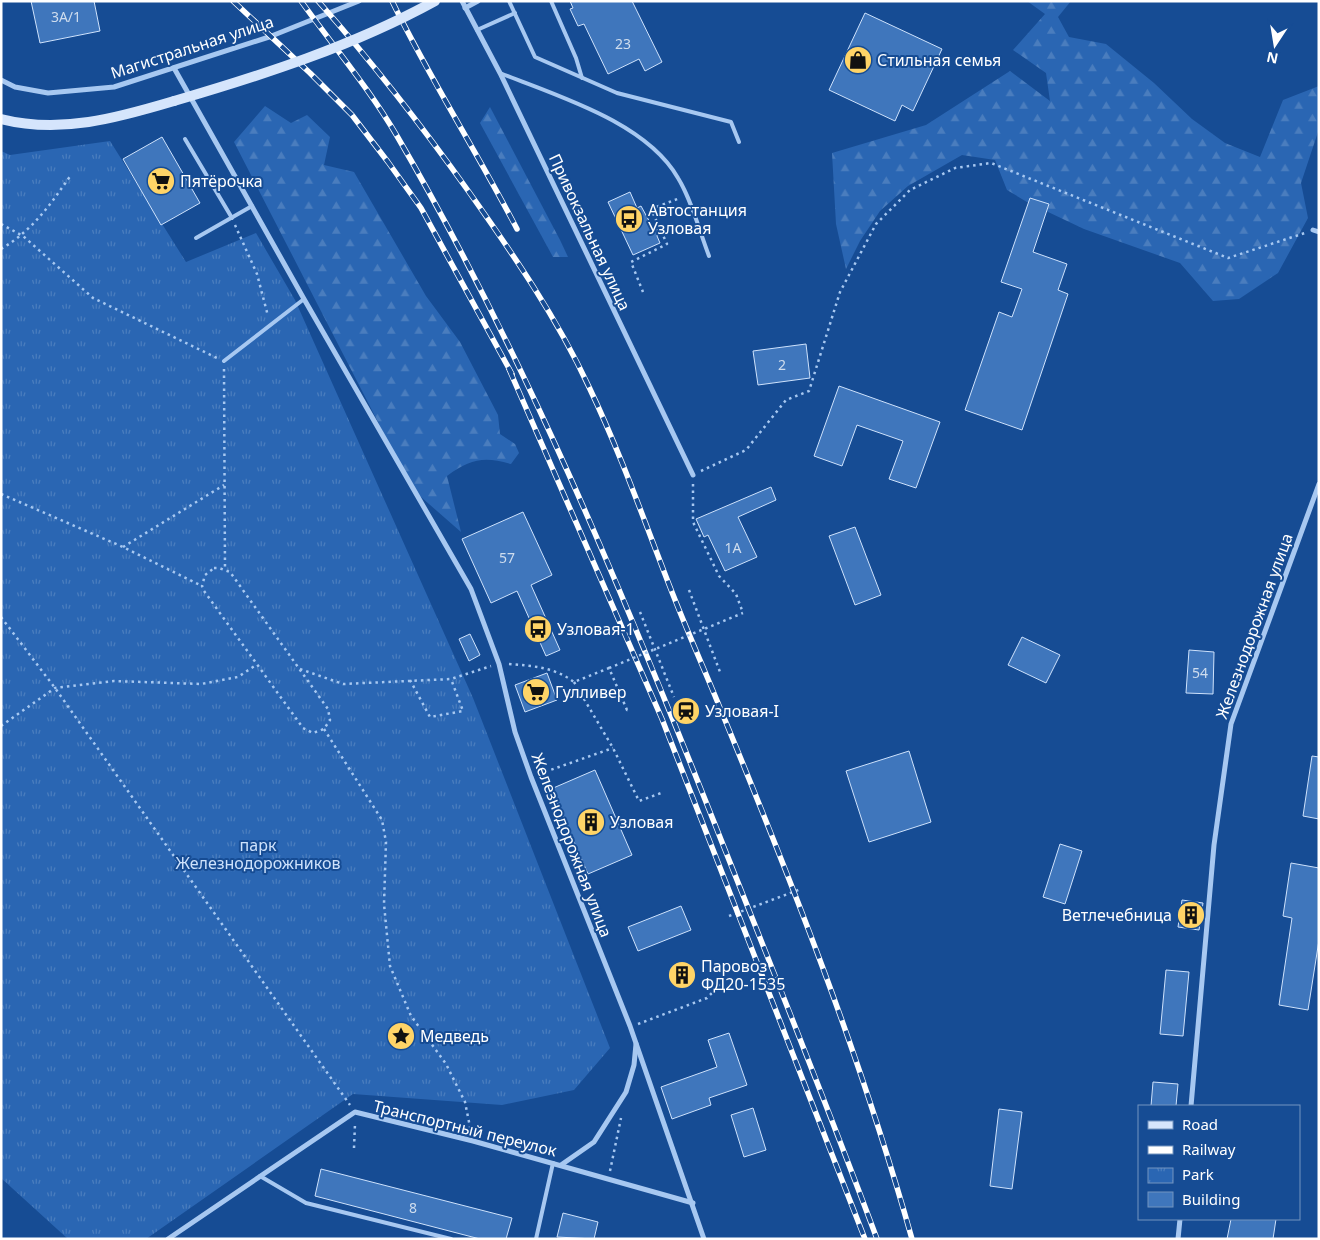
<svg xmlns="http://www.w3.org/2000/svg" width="1320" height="1240" font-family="'Noto Sans',sans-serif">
  <defs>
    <pattern id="forest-firs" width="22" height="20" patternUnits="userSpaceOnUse" patternTransform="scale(1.25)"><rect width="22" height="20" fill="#2a66b3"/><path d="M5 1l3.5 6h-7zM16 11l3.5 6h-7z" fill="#4a7dbe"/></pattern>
    <pattern id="park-tufts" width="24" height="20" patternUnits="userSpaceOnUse" patternTransform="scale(1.25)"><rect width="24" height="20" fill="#2a66b3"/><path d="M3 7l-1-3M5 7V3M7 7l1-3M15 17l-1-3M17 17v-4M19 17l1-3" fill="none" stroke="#4a7dbe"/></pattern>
  </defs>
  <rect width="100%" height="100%" fill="#164c94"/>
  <!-- forest -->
  <g fill="url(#forest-firs)">
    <polygon points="1027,1 1071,1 1058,17 1069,37 1106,44 1154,83 1192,119 1225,143 1260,157 1283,100 1319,86 1319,129 1301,183 1308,218 1278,273 1239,299 1213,301 1180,263 1084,229 1027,202 1007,190 995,160 962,155 908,186 880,211 860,241 846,269 836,224 832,153 926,125 1010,71 1050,101 1046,73 1013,50 1045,14"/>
    <path d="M265,106L291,123L307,115L330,137L324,165L354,172L426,296L460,342L498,415L500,434L515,444L519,453L511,464C484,456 470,459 447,476L461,532L413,490L234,142Z"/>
    <polygon points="490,107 560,240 568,257 553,257 480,123"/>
  </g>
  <!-- park -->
  <polygon fill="url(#park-tufts)" points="110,141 186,262 256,233 295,300 473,698 610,1048 574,1090 502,1105 353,1094 146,1239 68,1239 1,1178 1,151 10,155"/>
  <!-- building -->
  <g fill="#3f76bc" stroke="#cee2fc">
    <polygon points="31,1 94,1 100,31 40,43"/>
    <polygon points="570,1 632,1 662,62 645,71 639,59 608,74 584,24 578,26 570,9 573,8"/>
    <polygon points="865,13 942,49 913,111 902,105 895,121 829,90"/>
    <polygon points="162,137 200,203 161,225 123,159"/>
    <polygon points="630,192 637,208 641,206 653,228 659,230 657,236 660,243 633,255 608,202"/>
    <polygon points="1030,198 1049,204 1033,252 1067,264 1058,290 1068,294 1022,430 965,410 999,312 1012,317 1022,289 1001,282"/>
    <polygon points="806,344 810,378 758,385 753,351"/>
    <polygon points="839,386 940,422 916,488 889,479 903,441 857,425 842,466 814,456"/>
    <polygon points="771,487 776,500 738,517 757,557 725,571 708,535 704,537 696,519"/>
    <polygon points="523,512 552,575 531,585 560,650 546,656 517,591 491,603 462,539"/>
    <polygon points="855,527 881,595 855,605 829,536"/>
    <polygon points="470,634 480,655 469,661 459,639"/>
    <polygon points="1022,637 1060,655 1046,683 1008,665"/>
    <polygon points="1189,650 1214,652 1213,694 1186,693"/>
    <polygon points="547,673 557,700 525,712 515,685"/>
    <polygon points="909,751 931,822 869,842 846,771"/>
    <polygon points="1312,756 1319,757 1319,819 1303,816"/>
    <polygon points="595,770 632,855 588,874 551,789"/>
    <polygon points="1060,844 1082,851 1065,904 1043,897"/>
    <polygon points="1291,863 1319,868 1319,940 1308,1010 1279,1005 1292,918 1283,916"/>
    <polygon points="1182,900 1203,903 1199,930 1178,927"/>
    <polygon points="681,906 691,930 638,951 628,927"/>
    <polygon points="1166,970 1189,972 1183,1036 1160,1034"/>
    <polygon points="729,1033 747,1085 709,1098 711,1105 672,1119 661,1087 717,1067 708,1040"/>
    <polygon points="1153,1082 1178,1084 1176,1106 1151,1106"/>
    <polygon points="753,1108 766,1150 744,1157 731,1115"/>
    <polygon points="999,1109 1022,1112 1012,1189 990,1186"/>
    <polygon points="321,1169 512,1218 506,1239 480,1239 315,1196"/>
    <polygon points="563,1213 598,1222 594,1239 557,1237"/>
    <polygon points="1231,1219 1276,1219 1273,1239 1227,1239"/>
  </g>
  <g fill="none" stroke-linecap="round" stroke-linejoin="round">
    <!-- path -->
    <g stroke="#a7c8f1" stroke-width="2.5" stroke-dasharray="2.5 4" stroke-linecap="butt">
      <polyline points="1,224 23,236 93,298 217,358"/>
      <polyline points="235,225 257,274 268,316"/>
      <path d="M1,249C33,230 50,205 71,175"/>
      <polyline points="643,292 631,262 667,244 651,209 680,198"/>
      <polyline points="224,369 225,569"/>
      <polyline points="701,471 746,450 786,400 809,391 840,292 876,224 910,190 955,168 991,163 1228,258 1305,233"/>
      <polyline points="693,484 693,522 719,576 736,594 743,613"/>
      <polyline points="1,494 123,547 202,586"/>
      <polyline points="123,547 224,485"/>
      <polygon points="214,568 219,568 230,572 328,709 330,720 324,729 313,733 303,728 204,591 202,586 205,575"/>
      <polyline points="689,590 720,672"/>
      <polyline points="640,612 674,697"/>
      <polyline points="1,617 55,688 350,1105"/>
      <path d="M509,664C533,666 554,667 574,682L609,668L627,710L630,708"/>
      <polyline points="300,669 343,684 451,679 491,666"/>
      <polyline points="410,680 430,717 463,711 451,679"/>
      <polyline points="574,682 613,748 639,801 664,792"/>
      <polyline points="1,726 55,688 114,681 201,684 238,677 256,665"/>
      <polyline points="324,729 382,820 386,842 384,904 390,966 411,1016 446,1064 465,1102 471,1132"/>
      <polyline points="539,774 613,748"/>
      <polyline points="729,916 801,889"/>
      <polyline points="638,1024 707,998 723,982"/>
      <polyline points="354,1148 355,1124"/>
      <polyline points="610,1171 621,1118"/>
    </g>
    <!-- service -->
    <g stroke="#a7c8f1" stroke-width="4">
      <polyline points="509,1 535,57 617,93 731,122 739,142"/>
      <polyline points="551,1 576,58 582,78"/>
      <polyline points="477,30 515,13"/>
      <path d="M500,73C557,96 646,122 678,178C692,201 699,230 709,256"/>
      <polyline points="185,139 232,218"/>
      <polyline points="196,238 252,206"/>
      <polyline points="224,361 304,299"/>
      <polyline points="260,1176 306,1203 451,1239"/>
      <polyline points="536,1239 553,1163"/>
    </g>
    <!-- minor -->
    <g stroke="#a7c8f1" stroke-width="5">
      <polyline points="462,1 500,73 693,475"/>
      <polyline points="465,8 478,1"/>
      <polyline points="174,68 304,299 471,589 499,664 515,732 531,777 630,1026 704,1239"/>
      <polyline points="1,80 15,87 48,93 114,87 269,37 359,1"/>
      <polyline points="1313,230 1319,232"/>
      <polyline points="1191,1106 1214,845 1231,724 1319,484"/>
      <polyline points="561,1165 594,1142 626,1092 634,1065 636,1044"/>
      <polyline points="168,1239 355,1112 473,1141 693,1203"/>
      <polyline points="1178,1239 1180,1219"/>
    </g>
    <!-- secondary -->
    <path stroke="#d5e5fc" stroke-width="10" d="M1,119C61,134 117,118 174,101"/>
    <defs>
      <g id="rail">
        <polyline points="233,1 310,73 352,115 388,162 421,208 512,374"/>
        <path d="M301,1C333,46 369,88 397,136C524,354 621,588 714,822C769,961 825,1099 877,1239"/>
        <path d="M318,1C372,62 422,126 469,192C513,254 557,318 589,387C620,452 644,520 670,587C685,626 702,664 718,703C791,880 860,1054 912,1239"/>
        <path d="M392,1C430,79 477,152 517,229"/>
        <polyline points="509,369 662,719 865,1239"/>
      </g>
    </defs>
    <!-- rail casing -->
    <use href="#rail" stroke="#fff" stroke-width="5.5"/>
    <!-- rail -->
    <use href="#rail" stroke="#164c94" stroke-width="4" stroke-dasharray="11" stroke-linecap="butt"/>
    <!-- path-bridge -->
    <polyline stroke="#a7c8f1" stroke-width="2.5" stroke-dasharray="2.5 4" stroke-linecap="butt" points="609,668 743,613"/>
    <!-- secondary-bridge -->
    <path stroke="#d5e5fc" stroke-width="10" d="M174,101C263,75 353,46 435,1"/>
  </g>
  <!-- icons -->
  <defs>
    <symbol id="shop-disc" viewBox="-11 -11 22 22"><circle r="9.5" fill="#ffd467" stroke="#164c94"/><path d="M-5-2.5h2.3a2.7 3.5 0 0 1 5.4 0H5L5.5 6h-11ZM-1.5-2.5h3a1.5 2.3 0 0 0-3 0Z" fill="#111"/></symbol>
    <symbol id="supermarket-disc" viewBox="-11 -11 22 22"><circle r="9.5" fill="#ffd467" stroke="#164c94"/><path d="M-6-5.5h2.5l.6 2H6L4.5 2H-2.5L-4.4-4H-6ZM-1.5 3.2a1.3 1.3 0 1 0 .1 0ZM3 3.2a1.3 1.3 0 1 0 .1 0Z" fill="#111"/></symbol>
    <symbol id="bus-disc" viewBox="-11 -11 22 22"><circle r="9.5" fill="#ffd467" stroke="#164c94"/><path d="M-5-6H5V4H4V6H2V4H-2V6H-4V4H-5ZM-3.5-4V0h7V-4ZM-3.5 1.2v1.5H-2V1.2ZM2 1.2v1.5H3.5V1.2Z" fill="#111"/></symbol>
    <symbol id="station-disc" viewBox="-11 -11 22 22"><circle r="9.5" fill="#ffd467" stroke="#164c94"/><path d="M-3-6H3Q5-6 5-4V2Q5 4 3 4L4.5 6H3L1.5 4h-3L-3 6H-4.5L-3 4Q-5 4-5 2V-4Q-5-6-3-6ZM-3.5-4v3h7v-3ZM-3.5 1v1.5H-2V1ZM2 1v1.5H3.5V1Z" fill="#111"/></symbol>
    <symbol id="building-disc" viewBox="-11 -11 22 22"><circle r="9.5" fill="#ffd467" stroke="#164c94"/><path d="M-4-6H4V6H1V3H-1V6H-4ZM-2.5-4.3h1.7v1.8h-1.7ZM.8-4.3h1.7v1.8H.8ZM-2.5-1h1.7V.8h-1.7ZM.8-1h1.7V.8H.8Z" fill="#111"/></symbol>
    <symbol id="sight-disc" viewBox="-11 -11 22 22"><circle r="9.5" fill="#ffd467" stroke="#164c94"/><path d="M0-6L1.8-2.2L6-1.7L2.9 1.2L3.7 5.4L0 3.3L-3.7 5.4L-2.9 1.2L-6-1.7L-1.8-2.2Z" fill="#111"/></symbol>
  </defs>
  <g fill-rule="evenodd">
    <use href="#shop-disc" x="842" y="44" width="32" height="32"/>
    <use href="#supermarket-disc" x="145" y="165" width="32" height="32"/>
    <use href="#bus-disc" x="613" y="203" width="32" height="32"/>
    <use href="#bus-disc" x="522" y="613" width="32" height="32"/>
    <use href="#supermarket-disc" x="520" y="676" width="32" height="32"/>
    <use href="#station-disc" x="670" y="695" width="32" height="32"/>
    <use href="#building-disc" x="575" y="806" width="32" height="32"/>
    <use href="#building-disc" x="1175" y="899" width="32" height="32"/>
    <use href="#building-disc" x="666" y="959" width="32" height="32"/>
    <use href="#sight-disc" x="385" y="1020" width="32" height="32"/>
  </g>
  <g text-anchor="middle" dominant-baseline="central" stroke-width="4" stroke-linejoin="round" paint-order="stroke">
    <!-- number labels -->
    <g font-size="14" fill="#cfddee">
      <text x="66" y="16">3А/1</text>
      <text x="623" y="43">23</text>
      <text x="782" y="364">2</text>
      <text x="733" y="547">1А</text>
      <text x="507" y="557">57</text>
      <text x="1200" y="672">54</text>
      <text x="413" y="1207">8</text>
    </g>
    <!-- street labels -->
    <g font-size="16" fill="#fff" stroke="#164c94">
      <text transform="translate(192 47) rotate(-18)">Магистральная улица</text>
      <text transform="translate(590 232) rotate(65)">Привокзальная улица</text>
      <text transform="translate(1254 626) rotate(-70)">Железнодорожная улица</text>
      <text transform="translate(572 845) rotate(69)">Железнодорожная улица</text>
      <text transform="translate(465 1128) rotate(14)">Транспортный переулок</text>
    </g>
    <!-- poi labels -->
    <g font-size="16" fill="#fff" stroke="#164c94" text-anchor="start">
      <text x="877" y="60">Стильная семья</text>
      <text x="180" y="181">Пятёрочка</text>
      <text x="648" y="210">Автостанция<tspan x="648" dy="18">Узловая</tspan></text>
      <text x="557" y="629">Узловая-1</text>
      <text x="555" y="692">Гулливер</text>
      <text x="705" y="711">Узловая-I</text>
      <text x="610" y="822">Узловая</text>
      <text x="1172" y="915" text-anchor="end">Ветлечебница</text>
      <text x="701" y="966">Паровоз<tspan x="701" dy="18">ФД20-1535</tspan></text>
      <text x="420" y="1036">Медведь</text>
    </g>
    <!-- park labels -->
    <g font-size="16" fill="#cee2fc" stroke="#164c94">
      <text x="258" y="845">парк<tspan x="258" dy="18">Железнодорожников</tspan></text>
    </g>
  </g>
  <!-- border -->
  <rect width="1320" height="1240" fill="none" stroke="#ffffff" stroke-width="5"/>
  <!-- legend -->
  <rect x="1138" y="1105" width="162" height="115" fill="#164c94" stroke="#7394bf"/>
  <rect x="1148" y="1121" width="25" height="8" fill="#d5e5fc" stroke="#7394bf"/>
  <text x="1182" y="1130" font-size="15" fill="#ffffff">Road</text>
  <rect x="1148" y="1146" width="25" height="8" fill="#ffffff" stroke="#7394bf"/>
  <text x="1182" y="1155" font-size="15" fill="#ffffff">Railway</text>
  <rect x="1148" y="1168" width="25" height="15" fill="url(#park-tufts)" stroke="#7394bf"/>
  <text x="1182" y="1180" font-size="15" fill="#ffffff">Park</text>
  <rect x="1148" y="1192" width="25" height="15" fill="#3f76bc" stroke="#7394bf"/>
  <text x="1182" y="1205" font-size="15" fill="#ffffff">Building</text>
  <!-- north arrow -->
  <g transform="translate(1275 45) rotate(192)" stroke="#164c94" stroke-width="4" paint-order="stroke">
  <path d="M0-4L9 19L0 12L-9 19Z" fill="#ffffff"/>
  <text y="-8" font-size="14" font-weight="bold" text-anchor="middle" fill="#ffffff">N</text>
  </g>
</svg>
